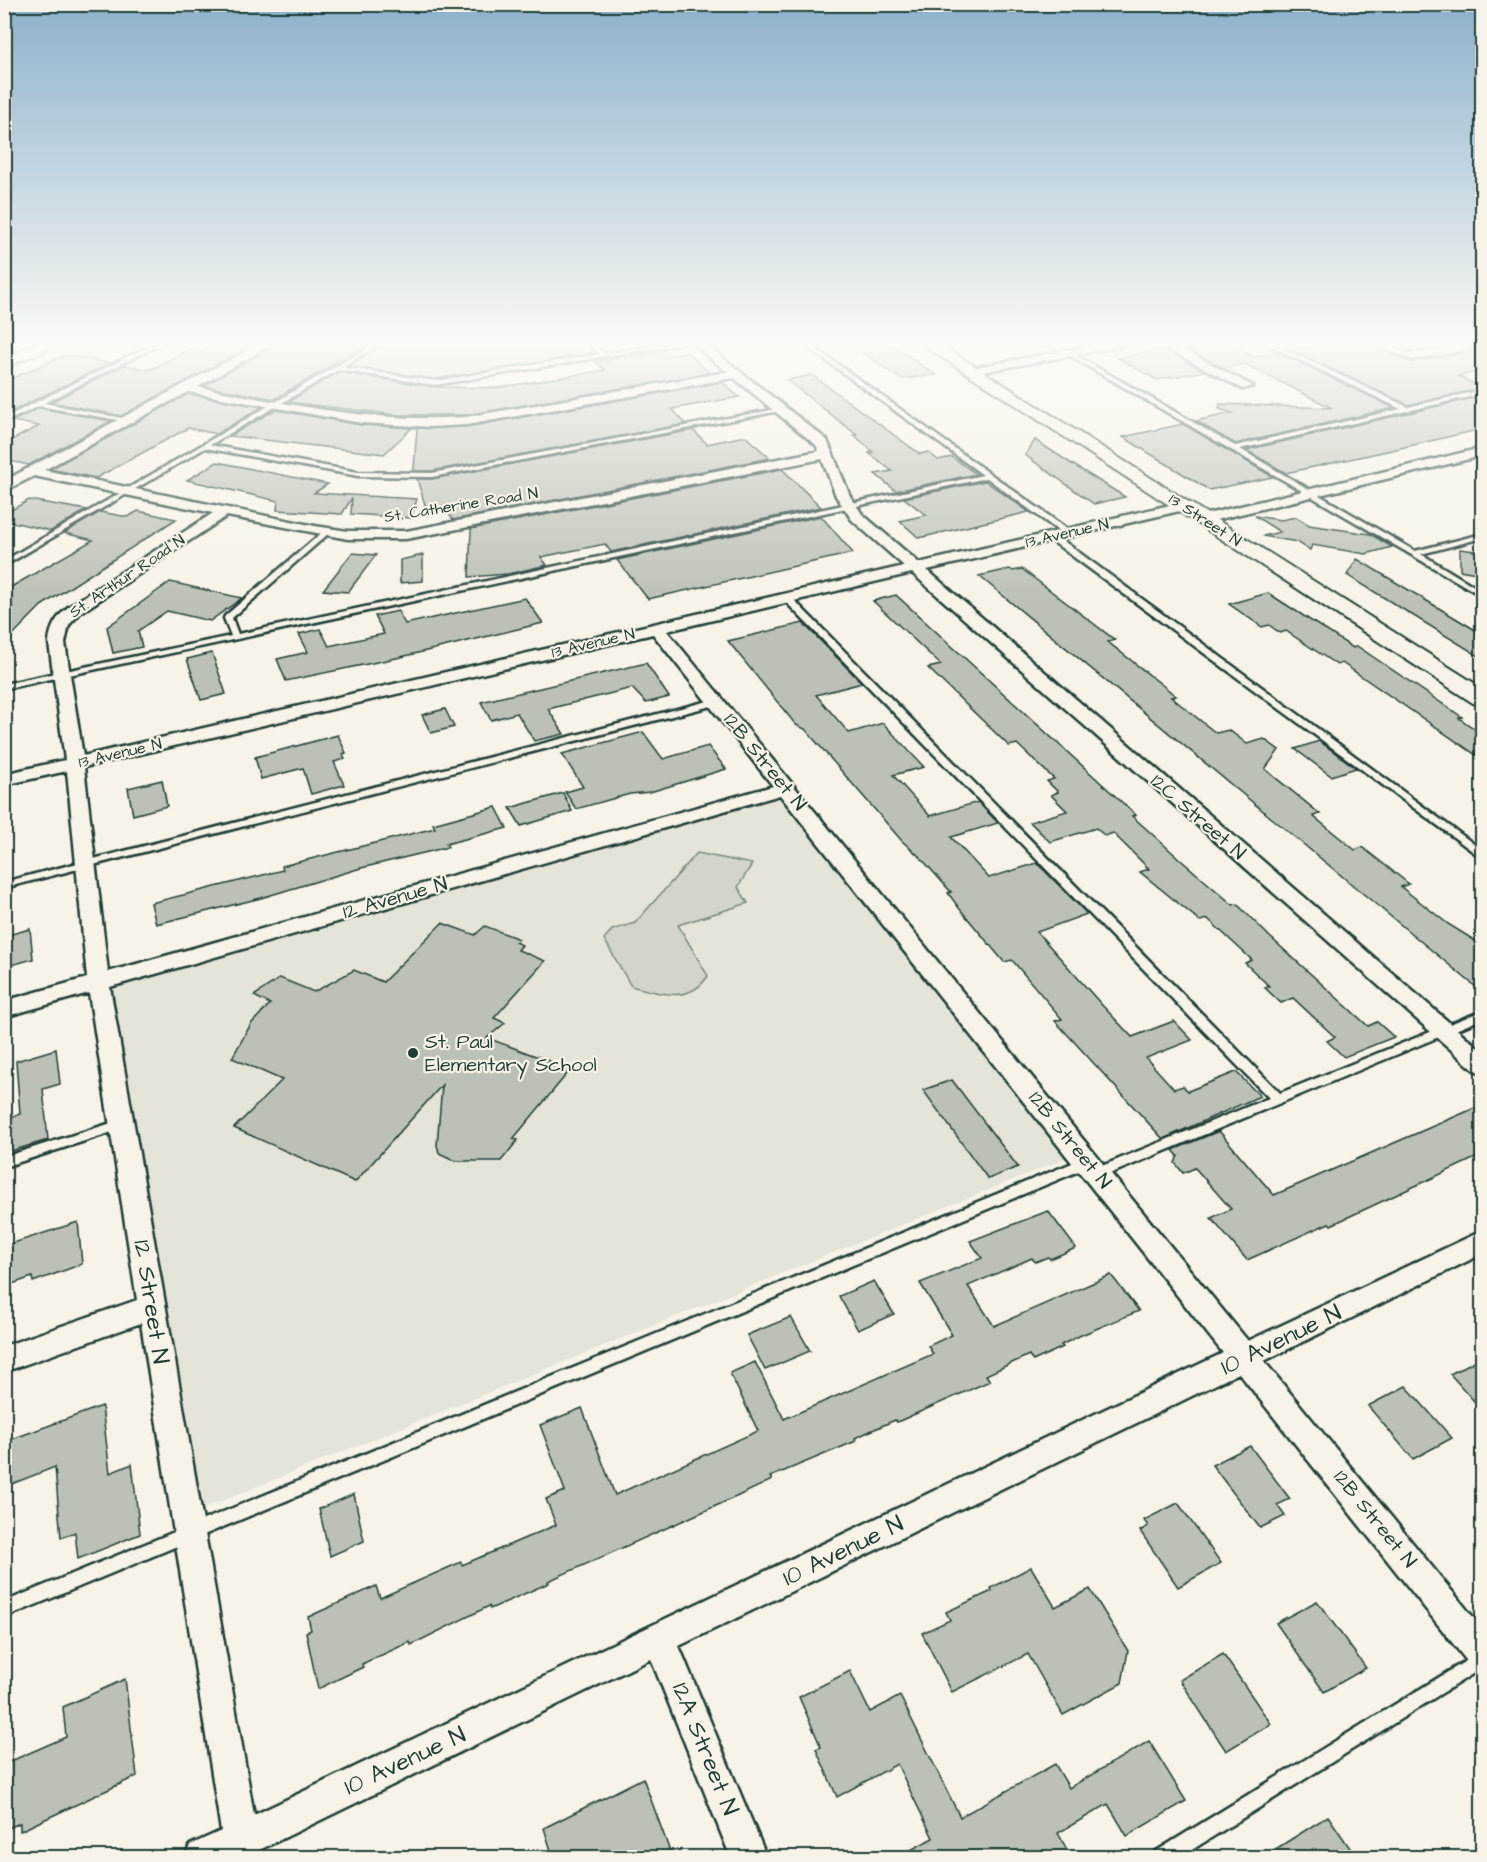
<svg xmlns="http://www.w3.org/2000/svg" width="1487" height="1862" font-family="'Architects Daughter',sans-serif">
  <rect width="100%" height="100%" fill="#f7f3e8"/>
  <filter id="ink" filterUnits="userSpaceOnUse"><feTurbulence type="fractalNoise" baseFrequency=".0167" numOctaves="2"/><feDisplacementMap in="SourceGraphic" scale="12" xChannelSelector="R" yChannelSelector="G"/><feConvolveMatrix kernelMatrix="1 2 1 2 8 2 1 2 1" color-interpolation-filters="sRGB"/></filter>
  <g filter="url(#ink)">
    <!-- built -->
    <polygon fill="#e5e4d9" points="785,788 1079,1153 187,1515 98,982"/>
    <!-- green -->
    <g fill="#d3d5ca" stroke="#79897f" stroke-width="1.5">
      <polygon points="379,343 590,343 603,355 436,383 337,368"/>
      <path d="M697,853L752,864L738,887L748,903L678,925L708,976C689,1005 659,993 631,986L604,939L612,930L635,923Z"/>
    </g>
    <!-- building -->
    <g fill="#bbc1b6" stroke="#1f3d34" stroke-width="1.5">
      <polygon points="216,343 257,343 121,416 51,402 124,365 149,370 190,349 201,351"/>
      <polygon points="277,343 368,343 275,399 204,386"/>
      <polygon points="849,343 888,343 936,375 901,379"/>
      <polygon points="1200,343 1226,343 1255,357 1278,352 1394,408 1235,444 1196,421 1232,413 1219,409 1220,404 1332,408 1245,364 1223,368 1182,346"/>
      <polygon points="1329,343 1367,343 1412,362 1482,349 1482,371 1458,376 1482,388 1408,405 1291,350"/>
      <polygon points="1384,343 1462,343 1416,351"/>
      <polygon points="1164,349 1205,371 1157,380 1118,358"/>
      <polygon points="664,350 669,355 687,352 710,373 466,415 398,415 288,402 338,372 435,387 496,388 605,370 596,362"/>
      <polygon points="65,355 110,363 4,415 4,382"/>
      <polygon points="812,375 920,454 928,452 938,460 952,457 976,474 896,491 875,474 892,471 869,453 873,452 854,435 857,435 787,380"/>
      <polygon points="722,382 739,397 672,409 686,424 432,471 414,471 414,468 417,428 466,427"/>
      <polygon points="188,394 262,407 217,434 188,428 96,478 50,469"/>
      <polygon points="1482,396 1482,429 1396,449 1286,473 1246,450"/>
      <polygon points="39,408 111,421 29,465 4,460 4,444 39,426 13,421"/>
      <polygon points="275,410 361,425 412,428 384,454 230,436"/>
      <polygon points="1183,424 1273,477 1209,490 1123,437"/>
      <polygon points="693,430 707,444 745,436 770,458 453,520 445,508 427,511 417,479 432,479"/>
      <polygon points="1035,440 1075,466 1125,497 1094,504 1025,455"/>
      <polygon points="217,462 328,484 314,493 417,499 411,518 351,514 352,498 342,514 277,510 278,501 187,480"/>
      <polygon points="782,469 821,507 611,552 605,544 541,557 547,565 508,574 469,577 471,529"/>
      <polygon points="985,481 1029,512 919,538 900,521 926,515 904,498"/>
      <polygon points="29,500 87,510 51,531 4,520 4,514"/>
      <polygon points="138,511 176,519 41,606 4,644 4,591 93,540 64,533 100,512 128,517"/>
      <polygon points="821,516 853,553 648,599 617,560"/>
      <polygon points="1255,516 1281,520 1296,517 1309,525 1370,534 1392,547 1366,554 1312,545 1310,550 1297,542 1263,536 1280,532"/>
      <polygon points="1460,549 1482,552 1482,574 1460,570"/>
      <polygon points="352,553 376,555 348,592 323,590"/>
      <polygon points="423,555 423,581 400,583 400,560"/>
      <polygon points="1357,559 1482,634 1482,658 1347,575"/>
      <polygon points="1010,569 1013,571 1022,569 1115,640 1108,642 1176,696 1171,697 1216,733 1229,730 1247,744 1264,739 1279,750 1265,769 1320,814 1313,816 1355,850 1362,847 1409,884 1401,887 1448,924 1482,945 1482,992 979,576"/>
      <polygon points="170,582 242,598 210,621 167,611 138,631 142,647 113,653 107,627"/>
      <polygon points="1268,593 1353,648 1357,646 1462,717 1459,718 1482,734 1482,759 1342,663 1337,665 1286,631 1280,633 1269,625 1262,627 1229,604"/>
      <polygon points="896,595 1136,815 1132,816 1183,862 1233,905 1237,904 1270,937 1368,1026 1377,1022 1394,1037 1344,1057 1327,1041 1335,1037 1293,998 1281,1003 1265,988 1269,986 1245,963 1252,960 1208,919 1200,921 1140,872 1149,869 1113,833 1105,836 1096,828 1050,842 1030,822 1067,811 1051,795 1058,792 1047,781 1054,779 1017,744 1009,746 928,668 941,665 873,601"/>
      <polygon points="525,598 543,623 401,657 286,681 277,659 308,652 299,634 320,629 329,646 384,634 375,616 398,611 405,624"/>
      <polygon points="803,623 862,683 816,695 849,733 883,723 924,767 893,775 930,816 978,802 998,823 951,837 989,878 1037,863 1087,914 1037,932 1101,1004 1132,1037 1174,1021 1192,1040 1146,1058 1174,1089 1183,1086 1188,1091 1236,1072 1260,1096 1163,1139 1055,1021 1062,1019 1012,960 1004,962 959,908 948,893 951,892 920,857 902,841 805,729 796,725 728,641"/>
      <polygon points="212,653 226,694 201,700 187,659"/>
      <polygon points="646,663 669,697 646,703 632,688 548,709 564,734 534,741 517,713 491,720 481,702"/>
      <polygon points="445,709 454,727 431,733 422,715"/>
      <polygon points="643,732 663,759 708,746 726,769 650,792 630,794 576,809 565,792 583,787 562,754"/>
      <polygon points="338,735 346,753 343,754 345,759 334,762 344,785 311,794 303,768 261,779 255,757"/>
      <polygon points="1319,741 1356,768 1331,776 1295,749"/>
      <polygon points="162,780 167,806 133,815 128,788"/>
      <polygon points="563,793 572,811 521,826 510,808"/>
      <polygon points="496,807 507,828 446,844 448,847 361,868 261,898 156,924 151,903 283,870 282,866 435,828 433,824"/>
      <polygon points="442,923 475,935 485,926 519,939 515,942 522,945 518,950 545,961 494,1018 505,1023 487,1038 571,1069 513,1139 518,1140 501,1161 456,1161 439,1153 437,1145 442,1085 355,1182 234,1128 282,1080 232,1058 251,1024 270,1004 254,996 280,978 314,992 354,970 383,982"/>
      <polygon points="30,929 33,959 4,967 4,936"/>
      <polygon points="56,1049 60,1084 43,1089 48,1140 4,1153 4,1119 20,1114 16,1061"/>
      <polygon points="952,1080 1018,1167 988,1179 923,1090"/>
      <polygon points="1482,1105 1482,1155 1331,1225 1329,1223 1247,1260 1211,1218 1231,1209 1195,1168 1183,1173 1175,1163 1178,1156 1173,1150 1219,1131 1274,1195"/>
      <polygon points="1048,1211 1076,1248 1050,1259 1048,1257 1035,1262 1032,1258 968,1286 994,1326 1111,1275 1139,1311 1079,1336 1061,1345 1063,1347 1033,1361 1029,1355 986,1375 990,1381 897,1422 895,1420 855,1438 856,1441 770,1477 772,1480 738,1496 548,1581 549,1583 490,1609 489,1606 411,1645 410,1642 362,1664 363,1667 318,1689 306,1632 311,1630 308,1617 376,1586 380,1598 461,1562 462,1565 556,1525 546,1499 565,1491 540,1425 582,1408 615,1495 758,1431 730,1373 755,1362 784,1419 933,1354 928,1346 952,1335 920,1283 982,1258 970,1241"/>
      <polygon points="78,1222 82,1264 33,1282 32,1277 4,1287 4,1246"/>
      <polygon points="874,1281 894,1314 858,1330 839,1296"/>
      <polygon points="791,1317 810,1351 765,1370 747,1335"/>
      <polygon points="1482,1357 1482,1410 1450,1374"/>
      <polygon points="1406,1386 1452,1438 1413,1459 1368,1406"/>
      <polygon points="102,1406 110,1473 132,1464 140,1534 78,1559 75,1532 61,1538 55,1467 4,1487 4,1442"/>
      <polygon points="1250,1446 1290,1499 1277,1505 1285,1516 1260,1528 1212,1465"/>
      <polygon points="354,1494 364,1541 330,1556 319,1509"/>
      <polygon points="1178,1503 1221,1563 1178,1587 1140,1531 1148,1526 1144,1520"/>
      <polygon points="1031,1567 1055,1607 1090,1589 1128,1651 1122,1683 1063,1715 1028,1654 952,1692 922,1633 950,1620 946,1612 992,1591 991,1588"/>
      <polygon points="1317,1601 1366,1668 1324,1692 1276,1623"/>
      <polygon points="1223,1654 1271,1724 1226,1751 1180,1680"/>
      <polygon points="850,1671 870,1712 900,1696 960,1817 1055,1764 1069,1788 1149,1741 1186,1801 1127,1836 1108,1804 1058,1833 1071,1857 898,1857 933,1838 897,1764 837,1797 816,1749 821,1747 799,1697"/>
      <polygon points="125,1679 137,1776 20,1831 20,1823 4,1830 4,1764 66,1737 63,1707"/>
      <polygon points="643,1778 672,1857 553,1857 544,1828"/>
      <polygon points="1328,1816 1356,1857 1263,1857"/>
    </g>
    <g fill="none" stroke-linecap="round" stroke-linejoin="round">
      <defs>
        <g id="lane">
          <polygon points="156,343 163,343 44,403 127,419 130,421 129,422 39,406 4,423 4,418"/>
          <polygon points="376,343 382,343 342,367 435,381 599,354 587,343 593,343 604,353 674,343 685,343 435,385 338,370 210,445 358,472 432,473 782,408 785,410 432,477 358,476 205,448 4,566 4,561"/>
          <polygon points="802,343 808,343 1070,531 1070,535 1064,535 987,478 4,689 4,684 231,636 224,618 225,616 325,530 329,532 328,534 232,618 238,634 983,475"/>
          <polygon points="1048,343 1054,343 1235,446 1401,409 1264,343 1271,343 1408,407 1482,390 1482,394 1240,449 1415,551 1482,534 1482,538 1421,554 1482,591 1482,596"/>
          <polygon points="1048,534 1054,534 1482,850 1482,857 1479,856 1048,538"/>
          <polygon points="784,596 790,596 1280,1093 1482,1011 1482,1019 1100,1178 1096,1179 1092,1178 1090,1174 1092,1170 1269,1098 784,600"/>
          <polygon points="716,699 719,700 719,704 4,888 4,882"/>
          <polygon points="121,1120 125,1122 127,1125 125,1128 4,1167 4,1157"/>
          <polygon points="1087,1157 1091,1158 1093,1162 1091,1166 4,1618 4,1602"/>
          <polygon points="1482,1651 1482,1668 1179,1858 1152,1858 1155,1852"/>
        </g>
        <g id="street">
          <path d="M261,343H275L198,387C287,404 374,423 466,417L727,372L692,343H704L827,440L850,496L862,514L919,563L1183,502L1188,503V509L927,570L1482,1051V1073L1474,1070L912,573L667,631L1248,1341L1482,1231V1254L1264,1361L1482,1628V1669L1470,1665L1239,1373L679,1646L767,1858H731L651,1659L243,1858H185L190,1845L221,1831L141,1323L4,1372V1346L137,1300L89,993L4,1017V1001L87,978L67,771L4,785V774L65,760L49,643C50,627 57,617 68,607L213,513L34,476L4,491V481ZM734,378L816,445L819,451L406,531H348L315,526L44,470L188,392L361,423L431,427L466,425ZM822,459L836,496L852,520L904,566L83,756L65,643L69,625L80,613L227,516L348,539H406ZM653,634L773,786L108,972L84,767ZM780,795L1223,1353L254,1815L110,987Z"/>
          <polygon points="1106,343 1128,343 1122,346 972,374 966,371 972,368"/>
          <polygon points="1157,343 1171,343 1253,386 1243,389"/>
          <path d="M1369,343C1387,342 1401,354 1416,353C1438,351 1460,343 1482,343V347L1412,360Z"/>
          <polygon points="1482,448 1482,456 1203,523 1196,519 1203,515"/>
        </g>
        <g id="secondary">
          <polygon points="38,343 59,343 57,346 4,368 4,357"/>
          <polygon points="920,343 938,343 1482,688 1482,705 1473,703"/>
        </g>
      </defs>
      <!-- lane casing -->
      <use href="#lane" stroke="#1f3d34" stroke-width="5"/>
      <!-- street casing -->
      <use href="#street" stroke="#1f3d34" stroke-width="5"/>
      <!-- secondary casing -->
      <use href="#secondary" stroke="#1f3d34" stroke-width="4"/>
      <!-- lane -->
      <use href="#lane" fill="#f7f3e8" fill-rule="evenodd"/>
      <!-- street -->
      <use href="#street" fill="#f7f3e8" fill-rule="evenodd"/>
      <!-- secondary -->
      <use href="#secondary" fill="#f7f3e8" fill-rule="evenodd"/>
    </g>
  </g>
  <!-- sky -->
  <linearGradient id="sky" x2="0" y2="1"><stop stop-color="#8db1cc"/><stop offset="0.57" stop-color="#fbfaf5"/><stop offset="1" stop-color="#fbfaf5" stop-opacity="0"/></linearGradient>
  <rect width="1487" height="603" fill="url(#sky)"/>
  <!-- markers -->
  <circle fill="#1f3d34" stroke="#f7f3e8" stroke-width="2" cx="413" cy="1053" r="6"/>
  <g text-anchor="middle" dominant-baseline="central" stroke-width="4.5" stroke-linejoin="round" paint-order="stroke">
    <!-- far-street labels -->
    <g font-size="16" fill="#1f3d34" stroke="#f7f3e8">
      <text transform="translate(461 505) rotate(-9)">St. Catherine Road N</text>
      <text transform="translate(1205 520) rotate(33)">13 Street N</text>
      <text transform="translate(1067 533) rotate(-13)">13 Avenue N</text>
      <text transform="translate(127 576) rotate(-34)">St. Arthur Road N</text>
      <text transform="translate(593 643) rotate(-13)">13 Avenue N</text>
      <text transform="translate(120 753) rotate(-13)">13 Avenue N</text>
    </g>
    <!-- street labels -->
    <g font-size="20" fill="#1f3d34" stroke="#f7f3e8">
      <text transform="translate(765 762) rotate(51)">12B Street N</text>
      <text transform="translate(1198 817) rotate(41)">12C Street N</text>
      <text transform="translate(395 898) rotate(-16)">12 Avenue N</text>
      <text transform="translate(1070 1140) rotate(51)">12B Street N</text>
      <text transform="translate(1375 1519) rotate(51)">12B Street N</text>
    </g>
    <!-- poi labels -->
    <g font-size="20" fill="#1f3d34" stroke="#f7f3e8" text-anchor="start">
      <text x="425" y="1042">St. Paul<tspan x="425" dy="23">Elementary School</tspan></text>
    </g>
    <!-- near-street labels -->
    <g font-size="24" fill="#1f3d34" stroke="#f7f3e8">
      <text transform="translate(151 1302) rotate(81)">12 Street N</text>
      <text transform="translate(1281 1340) rotate(-26)">10 Avenue N</text>
      <text transform="translate(843 1551) rotate(-26)">10 Avenue N</text>
      <text transform="translate(705 1749) rotate(68)">12A Street N</text>
      <text transform="translate(405 1761) rotate(-25)">10 Avenue N</text>
    </g>
  </g>
  <!-- margin -->
  <rect width="1487" height="1862" fill="none" stroke="#f7f3e8" stroke-width="24"/>
  <rect x="12" y="12" width="1463" height="1838" fill="none" stroke="#1f3d34" stroke-width="2" filter="url(#ink)"/>
</svg>
